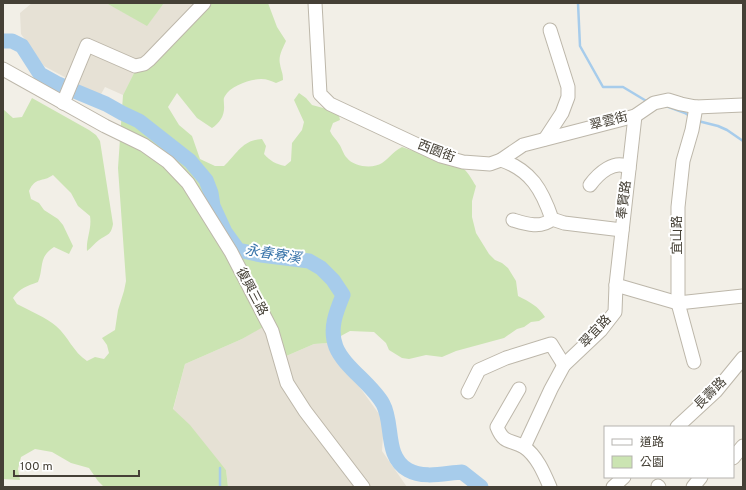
<svg xmlns="http://www.w3.org/2000/svg" width="746" height="490" font-family="Overpass,'Noto Sans TC',sans-serif">
  <rect width="100%" height="100%" fill="#f2efe7"/>
  <!-- residential -->
  <g fill="#e6e1d5">
    <polygon points="32,3 106,3 147,25 164,3 197,3 140,61 123,95 105,87 100,96 44,66 21,34 20,13"/>
    <polygon points="263,326 277,360 314,344 328,343 384,421 382,451 407,487 228,487 226,470 173,410 185,364 242,339"/>
  </g>
  <!-- green -->
  <g fill="#cbe4b2">
    <polygon points="106,3 164,3 147,26"/>
    <path d="M197,3H268L277,27L286,41C283,48 278,56 280,64C281,71 283,72 283,80L276,83C271,81 267,79 261,79C250,79 230,86 225,96C223,99 224,101 224,105C225,115 220,123 212,128L197,118L177,93L168,107L179,125L192,136L200,159L215,166H224C237,154 242,140 262,139L266,146L264,154C270,161 276,164 285,166L291,161L292,143L302,130L304,122L294,100L299,93L306,98L312,105L338,112L340,120L333,123L330,131C332,136 336,139 339,144C342,148 343,154 347,158C354,167 373,169 382,163C390,158 392,152 402,147C421,154 444,156 461,167C468,171 472,180 476,186L472,201V217L476,233L489,254L495,260L502,263L508,268L516,281L518,296C530,302 538,306 545,317L539,321L531,322L524,327L517,329L504,338L456,351L442,357L426,355L409,359L402,358L389,350L386,343L374,332L350,331L328,343L314,344L277,360L263,327L242,339L185,364L173,409L190,425L226,470L228,487H104L98,481L89,468L71,463L52,452L35,449L21,457L18,469L20,480L3,479V109L13,118L22,117L32,98L89,130L96,135L100,141L113,224C111,235 108,234 99,240C95,243 91,248 87,251C86,238 92,229 90,216L78,206L71,193L53,175C42,183 36,176 29,191L31,199L39,203L44,210L58,219L63,225L73,246L69,254L54,247C38,257 44,268 38,282C27,286 20,288 13,298L17,304C28,310 47,318 56,326C68,336 73,352 87,361L95,357L104,359L109,353L107,345L102,338L115,330L118,310L124,291L126,281L118,168L123,95L140,61Z"/>
  </g>
  <g fill="none" stroke-linecap="round" stroke-linejoin="round">
    <!-- stream -->
    <g stroke="#a7cceb" stroke-width="2.5">
      <polyline points="578,3 580,46 603,87 623,87 648,102"/>
      <polyline points="666,106 685,113 691,117"/>
      <polyline points="698,121 718,126 727,130 743,141"/>
      <polyline points="220,468 220,487"/>
    </g>
    <!-- river -->
    <path stroke="#a7cceb" stroke-width="15" d="M3,41H12L22,46L40,74L58,84L106,104L122,113L139,121L190,161L206,180L211,193L213,206L225,232L238,250L261,255L309,261L321,268L333,280L343,295C336,312 329,329 336,347C344,367 372,384 383,404C394,424 384,456 408,470C424,479 445,473 462,472L481,487"/>
    <defs>
      <g id="minor">
        <polyline points="315,3 320,94 330,104 441,156 463,162 490,164 501,160 523,145 635,116 654,103 668,100 681,104 696,107 743,105"/>
        <polyline points="3,69 105,126 144,145 168,162 188,183 231,252 272,331 287,383 305,411 363,487"/>
        <polyline points="63,103 87,45 135,66 144,64 149,60 204,3"/>
        <polyline points="545,139 562,113 568,97 568,87 550,30"/>
        <path d="M501,160C531,170 542,190 552,219L564,223L622,230"/>
        <path d="M590,185C598,174 615,158 629,168"/>
        <path d="M513,220C526,224 541,229 552,219"/>
        <polyline points="616,285 678,303 743,296"/>
        <polyline points="694,362 678,303 678,207 683,161 692,130 696,107"/>
        <path d="M519,389L497,427C504,445 511,439 524,447C537,456 544,473 550,487"/>
        <polyline points="468,392 479,370 506,358 551,344 564,365"/>
        <polyline points="677,427 716,391 743,358"/>
        <polyline points="524,447 551,389 564,365 601,330 615,312 616,285 635,116"/>
        <polyline points="733,458 743,446"/>
        <polyline points="658,486 659,487"/>
        <polyline points="613,487 624,477"/>
        <polyline points="693,487 701,477"/>
      </g>
    </defs>
    <!-- minor casing -->
    <use href="#minor" stroke="#bdb7aa" stroke-width="15"/>
    <!-- minor -->
    <use href="#minor" stroke="#fff" stroke-width="13"/>
  </g>
  <g text-anchor="middle" dominant-baseline="central" stroke-width="4" stroke-linejoin="round" paint-order="stroke">
    <!-- street labels -->
    <g font-size="13" fill="#454036" stroke="#fff">
      <text transform="translate(609 122) rotate(-14)">翠雲街</text>
      <text transform="translate(436 152) rotate(21)">西園街</text>
      <text transform="translate(625 200) rotate(-83)">奉賢路</text>
      <text transform="translate(678 235) rotate(-90)">宜山路</text>
      <text transform="translate(251 292) rotate(62)">復興三路</text>
      <text transform="translate(596 332) rotate(-47)">翠宜路</text>
      <text transform="translate(711 394) rotate(-45)">長壽路</text>
    </g>
    <!-- water labels -->
    <g font-size="14" font-style="italic" fill="#3773a9" stroke="#fff">
      <text transform="translate(273 255) rotate(9)">永春寮溪</text>
    </g>
  </g>
  <!-- border -->
  <rect width="746" height="490" fill="none" stroke="#454036" stroke-width="8"/>
  <!-- legend -->
  <rect x="604" y="426" width="130" height="52" fill="#ffffff" stroke="#b5b3af"/>
  <rect x="612" y="439" width="20" height="6" fill="#ffffff" stroke="#b5b3af"/>
  <text x="640" y="446" font-size="12" fill="#454036">道路</text>
  <rect x="612" y="456" width="20" height="12" fill="#cbe4b2" stroke="#b5b3af"/>
  <text x="640" y="466" font-size="12" fill="#454036">公園</text>
  <!-- scale -->
  <path d="M14 470v6h125v-6" fill="none" stroke="#454036" stroke-width="2"/>
  <text x="20" y="470" font-size="12" fill="#454036" stroke="#ffffff" stroke-width="3" paint-order="stroke">100 m</text>
</svg>
